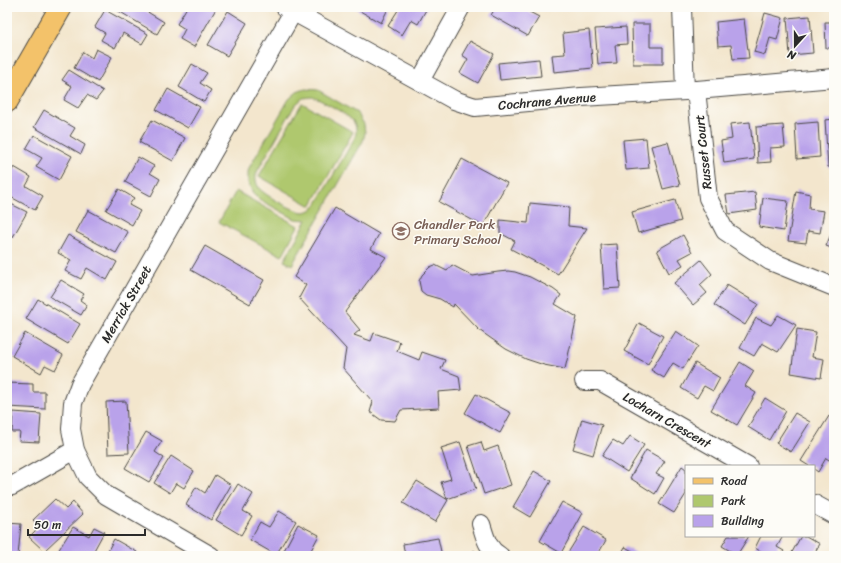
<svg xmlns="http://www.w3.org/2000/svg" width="841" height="563" font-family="Sriracha,sans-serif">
  <rect width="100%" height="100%" fill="#fdfcf7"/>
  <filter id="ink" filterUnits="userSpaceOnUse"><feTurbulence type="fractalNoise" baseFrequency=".025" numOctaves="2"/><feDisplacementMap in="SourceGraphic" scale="8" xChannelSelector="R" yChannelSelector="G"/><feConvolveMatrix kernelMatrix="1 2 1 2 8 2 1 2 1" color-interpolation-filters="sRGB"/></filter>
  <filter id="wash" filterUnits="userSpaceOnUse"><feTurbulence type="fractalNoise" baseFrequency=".012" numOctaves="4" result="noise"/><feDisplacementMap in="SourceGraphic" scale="16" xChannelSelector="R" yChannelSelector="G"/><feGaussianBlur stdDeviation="0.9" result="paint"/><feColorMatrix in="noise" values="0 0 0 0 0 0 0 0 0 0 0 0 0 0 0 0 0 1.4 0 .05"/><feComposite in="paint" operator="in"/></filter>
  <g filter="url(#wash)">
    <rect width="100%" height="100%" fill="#f3e6cd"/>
    <!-- green -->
    <g fill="#afc86e" stroke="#6d7a4c" fill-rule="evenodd">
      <path d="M305,89L318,90L357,113L364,124L365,133L363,141L292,265L284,261L307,220L295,219L262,201L254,195L248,183V172L249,168L289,99L297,92ZM312,97C320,99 348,115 353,121C357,127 357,133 354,139L315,207C312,209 308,212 304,212C295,212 264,195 259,188C255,182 255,175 258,170L295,105L303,98Z"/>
      <polygon points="302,103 353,132 311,206 259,176"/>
      <polygon points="236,191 298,226 282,256 219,222"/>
    </g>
    <g id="blocks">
      <!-- building -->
      <g fill="#b9a2ea">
        <polygon points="112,7 142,7 141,8 164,22 157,34"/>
        <polygon points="187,7 217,7 194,47 180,39 185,29 177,24"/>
        <polygon points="353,7 389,7 381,23"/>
        <polygon points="400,7 426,7 427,8 418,24 411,20 402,35 388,26"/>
        <polygon points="496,7 520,7 539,17 528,36 491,15"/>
        <polygon points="105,10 148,34 142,44 123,33 115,48 101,40 105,33 95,27"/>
        <polygon points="228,11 247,23 227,56 208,45"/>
        <polygon points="765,13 783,18 777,40 770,38 765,55 754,52"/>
        <polygon points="810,16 813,53 790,55 787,18"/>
        <polygon points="744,19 749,58 733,59 731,45 718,46 716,22"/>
        <polygon points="825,22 834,22 834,48 826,48"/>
        <polygon points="632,24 650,24 650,47 663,47 663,64 633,64"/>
        <polygon points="626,27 627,44 615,45 617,63 598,64 595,29"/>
        <polygon points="589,30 593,68 554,72 552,55 565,54 563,33"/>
        <polygon points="470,41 494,54 478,83 460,73 468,59 462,55"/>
        <polygon points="96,49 112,57 98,82 74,68 83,52 92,58"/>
        <polygon points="539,59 541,76 500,80 498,63"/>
        <polygon points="192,64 207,73 200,83 211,90 204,102 179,87"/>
        <polygon points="69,70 103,91 96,100 87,95 78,108 64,100 72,86 62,80"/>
        <polygon points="168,89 200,107 188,128 156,110"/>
        <polygon points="44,110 75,128 70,136 85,145 81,154 34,127"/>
        <polygon points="834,119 834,167 828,167 825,120"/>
        <polygon points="152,120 185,138 173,161 139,142"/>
        <polygon points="750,122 754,159 724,163 721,141 732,139 730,124"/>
        <polygon points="818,122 820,157 797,159 795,124"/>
        <polygon points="783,125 785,147 770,148 771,162 758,163 756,127"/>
        <polygon points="34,135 72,156 59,180 36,167 42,158 26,149"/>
        <polygon points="646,138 649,168 626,170 623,140"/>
        <polygon points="668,142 680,185 663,189 651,146"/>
        <polygon points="138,157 154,166 150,173 160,179 151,196 125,182"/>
        <polygon points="462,159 507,183 483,226 439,202"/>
        <polygon points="14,167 31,177 26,186 43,196 35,210 7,195 7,178"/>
        <polygon points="119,189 134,198 129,205 140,211 132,225 106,210"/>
        <polygon points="796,191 810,194 809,209 824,211 820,233 808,231 806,243 788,241"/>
        <polygon points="755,192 757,210 729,214 726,195"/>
        <polygon points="763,198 788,201 784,231 759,227"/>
        <polygon points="675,200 681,221 638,233 632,212"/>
        <polygon points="7,202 27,212 13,237 7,233"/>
        <polygon points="530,203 569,207 568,226 587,228 558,274 511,249 515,241 500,233 500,220 528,223"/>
        <polygon points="335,208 379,234 371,249 386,257 345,312 360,330 354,335 371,341 374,333 400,342 397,351 419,360 422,352 445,360 441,369 459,376 461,390 438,392 439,408 401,410 395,421 381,420 370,412 373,402 343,368 346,349 299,298 306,285 294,277"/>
        <polygon points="88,210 128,232 116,253 76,232"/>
        <polygon points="834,227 834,249 826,246"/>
        <polygon points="68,235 117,262 107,280 87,268 81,279 65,271 71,260 58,253"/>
        <polygon points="683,235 692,252 679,259 683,265 669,273 657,250"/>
        <polygon points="617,244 620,288 604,289 601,245"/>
        <polygon points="205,246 264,280 250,304 191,270"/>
        <polygon points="701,260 712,274 700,285 707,293 693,305 674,283"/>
        <polygon points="435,265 447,271 452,265 473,276 498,272 508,271 515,272 530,277 553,289 561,295 555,304 577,317 565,369 544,365 526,359 506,349 479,330 454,304 453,307 440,299 426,295 421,291 419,281 422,275 430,267"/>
        <polygon points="61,280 84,294 80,300 87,305 81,315 50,297"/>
        <polygon points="727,285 758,304 745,325 714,305"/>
        <polygon points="38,299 80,324 68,344 26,319"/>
        <polygon points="778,315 796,325 778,352 762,343 754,356 740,348 756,318 771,325"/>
        <polygon points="639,323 663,336 648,364 624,351"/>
        <polygon points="797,329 816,332 812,357 824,359 821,378 791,373"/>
        <polygon points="676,331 698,346 683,369 673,363 664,378 651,370"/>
        <polygon points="25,333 63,355 55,370 45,365 41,373 12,356"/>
        <polygon points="740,362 754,371 745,386 756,393 737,425 711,410"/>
        <polygon points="695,363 720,378 713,391 704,386 697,398 681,388"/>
        <polygon points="7,383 33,384 33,392 45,392 45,409 7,407"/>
        <polygon points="476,394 511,413 500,433 465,413"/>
        <polygon points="765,398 786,411 769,440 748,427"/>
        <polygon points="126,401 129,453 108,454 106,402"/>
        <polygon points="13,412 41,414 39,442 19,441 20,432 12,432"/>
        <polygon points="795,413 810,422 791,452 776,443"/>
        <polygon points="829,416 834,419 834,437 832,440 834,441 834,463 826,458 818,472 814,469 814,466 809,466 801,461"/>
        <polygon points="582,419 602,425 593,455 573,449"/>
        <polygon points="146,432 162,441 155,452 164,458 149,482 125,468"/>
        <polygon points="630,436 644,445 627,472 602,456 613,440 623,446"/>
        <polygon points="460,442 476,489 447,499 441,482 451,479 441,448"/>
        <polygon points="481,442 484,451 498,446 511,485 484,494 468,446"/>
        <polygon points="646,450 665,461 656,474 664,478 655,494 630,478"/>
        <polygon points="171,456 194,471 184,488 176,483 170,493 154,483"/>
        <polygon points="682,466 686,469 686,494 674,513 659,504"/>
        <polygon points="534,471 551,481 530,517 513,507"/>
        <polygon points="215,475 231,485 211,520 186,505 196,487 205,493"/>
        <polygon points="417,481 448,500 435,522 403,503"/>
        <polygon points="238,484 253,494 243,511 252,516 241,535 216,520"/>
        <polygon points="55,499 66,509 73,502 83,514 44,551 29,537 40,526 33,520"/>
        <polygon points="562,502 583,513 561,553 540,541"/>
        <polygon points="279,511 296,521 276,555 250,540 260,522 269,527"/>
        <polygon points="7,523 21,524 18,556 7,556"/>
        <polygon points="298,524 319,535 308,556 281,556"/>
        <polygon points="73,527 89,536 94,527 104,532 91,556 55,556"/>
        <polygon points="584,527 606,540 597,556 566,556"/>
        <polygon points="728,536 749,536 737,555 722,546"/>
        <polygon points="761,536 783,536 777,547 784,551 781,556 769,556 755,548"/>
        <polygon points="801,536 806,536 820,544 812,556 790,556"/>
        <polygon points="438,538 442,556 405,556 403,544"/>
        <polygon points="114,539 137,552 135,556 105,556"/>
        <polygon points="625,547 642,556 620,556"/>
      </g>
    </g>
  </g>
  <g filter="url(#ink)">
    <use href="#blocks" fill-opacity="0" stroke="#494743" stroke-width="1"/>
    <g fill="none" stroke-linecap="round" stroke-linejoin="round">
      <defs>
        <g id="street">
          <polyline points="285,7 454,100 475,107 581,97 685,91 834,78"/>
          <polyline points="682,7 685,91"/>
          <polyline points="420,81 461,7"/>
          <polyline points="696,90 708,198 725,231 770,261 834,287"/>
          <polyline points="584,381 600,381 748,466"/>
          <polyline points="12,486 75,450"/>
          <polyline points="814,504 834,515"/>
          <path d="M481,524C485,536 487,549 500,556"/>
          <polyline points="211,556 106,495 88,477 75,450 71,429 73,403 80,384 293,12"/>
        </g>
        <polyline id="primary" points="7,101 61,7"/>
      </defs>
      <!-- street casing -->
      <use href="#street" stroke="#494743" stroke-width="20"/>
      <!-- primary casing -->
      <use href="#primary" stroke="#494743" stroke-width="24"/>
      <!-- path -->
      <polyline stroke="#494743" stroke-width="2.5" stroke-dasharray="3 3" stroke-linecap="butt" points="468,556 475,551"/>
      <!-- street -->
      <use href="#street" stroke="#fff" stroke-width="18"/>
      <!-- primary -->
      <use href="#primary" stroke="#f3c26a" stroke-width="22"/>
    </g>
  </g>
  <!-- icons -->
  <defs>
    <symbol id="school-ring" viewBox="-11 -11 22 22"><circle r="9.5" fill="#fdfcf7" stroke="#8d6e63" stroke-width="1.5"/><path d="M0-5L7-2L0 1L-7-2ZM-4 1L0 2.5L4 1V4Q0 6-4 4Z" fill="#8d6e63"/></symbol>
  </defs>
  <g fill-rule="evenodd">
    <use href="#school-ring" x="391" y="221" width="20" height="20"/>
  </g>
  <g text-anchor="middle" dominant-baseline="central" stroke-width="3" stroke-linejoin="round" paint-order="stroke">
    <!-- street labels -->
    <g font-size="13" fill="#2b2b2b" stroke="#fdfcf7">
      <text transform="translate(547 101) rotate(-5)">Cochrane Avenue</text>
      <text transform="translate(703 152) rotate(-96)">Russet Court</text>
      <text transform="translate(126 304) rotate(-60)">Merrick Street</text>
      <text transform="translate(667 420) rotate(30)">Locharn Crescent</text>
    </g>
    <!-- education labels -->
    <g font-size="13" fill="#785e54" stroke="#fdfcf7" text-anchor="start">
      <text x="414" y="224">Chandler Park<tspan x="414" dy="15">Primary School</tspan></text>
    </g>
  </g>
  <!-- margin -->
  <rect width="841" height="563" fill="none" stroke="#fdfcf7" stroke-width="24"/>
  <!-- legend -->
  <rect x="685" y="465" width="130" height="72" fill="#fdfcf7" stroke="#a9a8a5"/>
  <rect x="693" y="478" width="20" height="6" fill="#f3c26a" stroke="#a9a8a5"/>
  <text x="721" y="485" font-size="12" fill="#2b2b2b">Road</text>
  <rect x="693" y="495" width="20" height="12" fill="#afc86e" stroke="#a9a8a5"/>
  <text x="721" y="505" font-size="12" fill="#2b2b2b">Park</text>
  <rect x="693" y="515" width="20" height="12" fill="#b9a2ea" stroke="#a9a8a5"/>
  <text x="721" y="525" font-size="12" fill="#2b2b2b">Building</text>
  <!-- north arrow -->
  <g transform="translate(795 46) rotate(201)" stroke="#fdfcf7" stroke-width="3" paint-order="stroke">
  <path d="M0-3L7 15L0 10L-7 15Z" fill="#2b2b2b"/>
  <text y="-6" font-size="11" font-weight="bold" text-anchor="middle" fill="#2b2b2b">N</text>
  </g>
  <!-- scale -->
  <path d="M28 529v6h117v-6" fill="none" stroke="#2b2b2b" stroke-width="2"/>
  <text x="34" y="529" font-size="12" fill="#2b2b2b" stroke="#fdfcf7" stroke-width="3" paint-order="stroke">50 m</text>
</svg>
